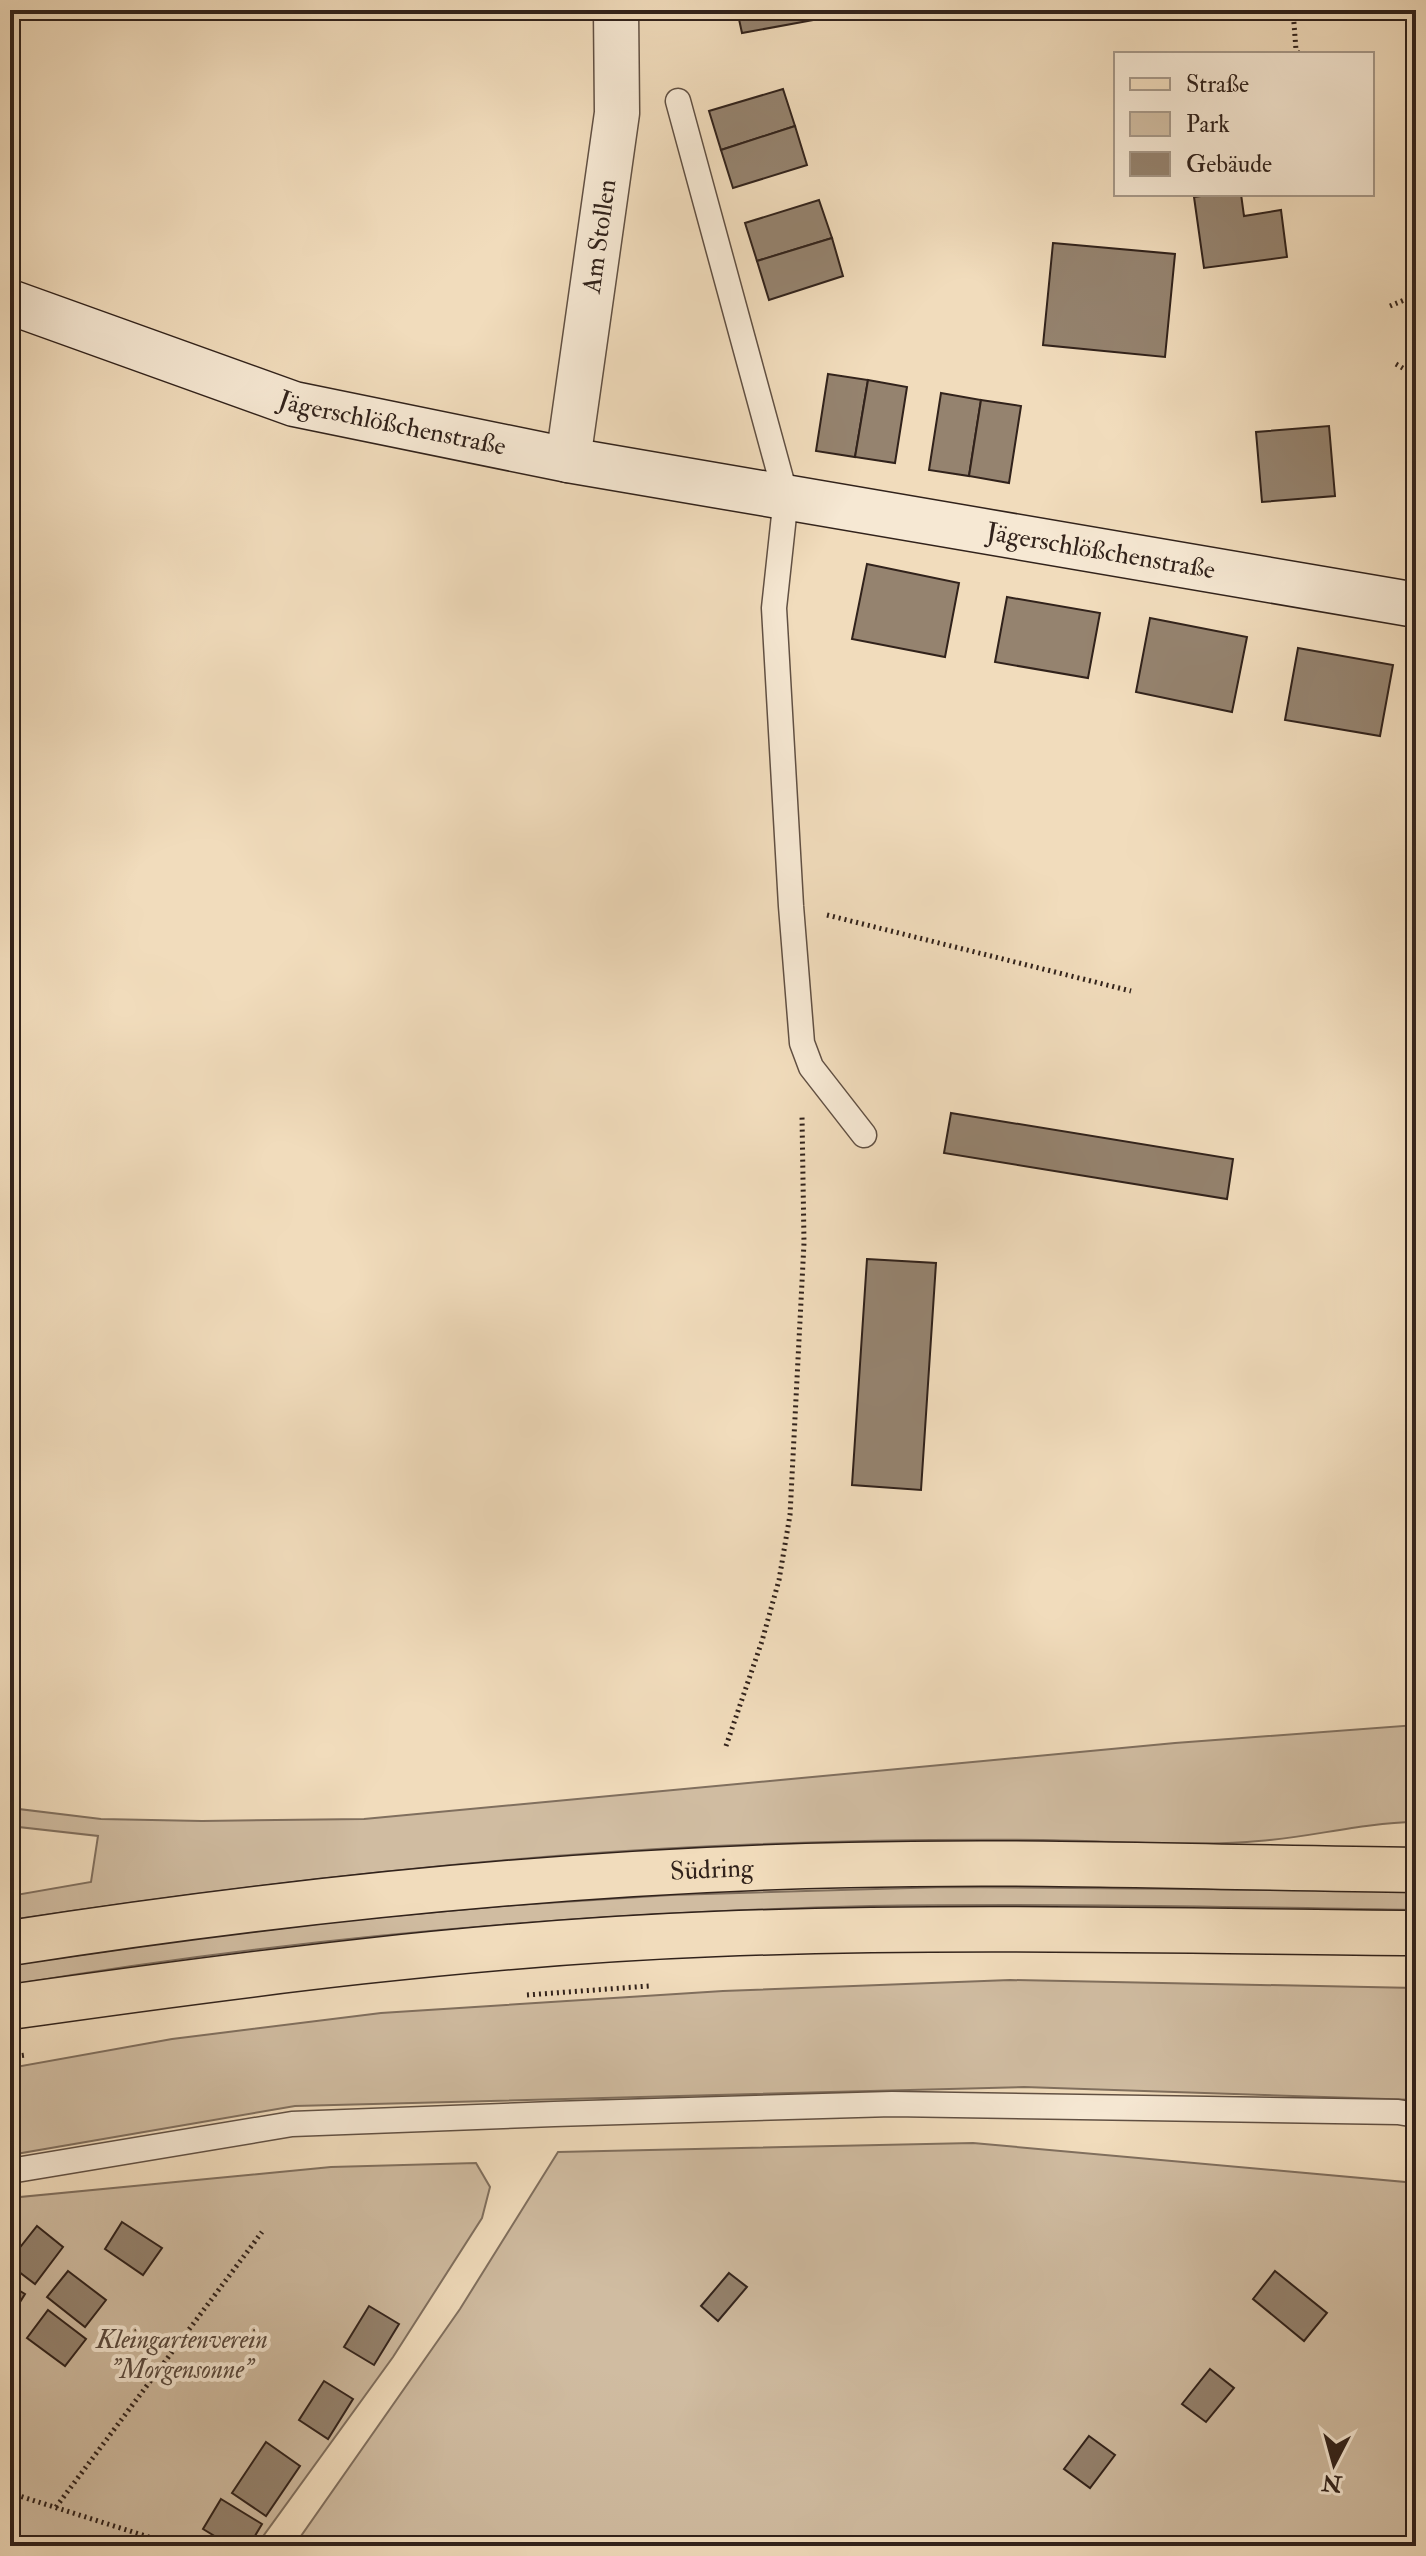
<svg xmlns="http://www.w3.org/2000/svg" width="1426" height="2556" font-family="'IM FELL Double Pica',serif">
  <rect width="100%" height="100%" fill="#f1dcbc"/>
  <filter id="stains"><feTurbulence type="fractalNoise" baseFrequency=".0025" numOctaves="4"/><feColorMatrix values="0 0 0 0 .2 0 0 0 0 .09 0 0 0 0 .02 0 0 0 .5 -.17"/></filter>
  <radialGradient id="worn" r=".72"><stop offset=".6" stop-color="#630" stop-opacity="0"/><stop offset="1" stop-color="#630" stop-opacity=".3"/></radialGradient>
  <!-- green -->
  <g fill="#d0bca1" stroke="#806f5e" stroke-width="2">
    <path d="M1416,1725V1822C1357,1823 1306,1839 1247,1842C1179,1846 1110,1841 1042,1840C933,1839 824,1841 715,1846C479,1857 244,1885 10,1920V1896L91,1882L98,1836L10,1826V1808L101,1819L202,1821L364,1819L1175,1743Z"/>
    <path d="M946,1887L1416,1891V1910C1234,1907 1052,1903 870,1906C583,1913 294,1937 10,1985V1965L191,1939L349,1920L502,1906L671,1895Z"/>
    <polygon points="1010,1980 1416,1988 1416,2100 1024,2087 295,2106 10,2155 10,2068 172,2039 381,2013 723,1991"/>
    <polygon points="973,2143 1416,2183 1416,2546 294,2546 460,2309 558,2152"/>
    <polygon points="476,2163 490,2187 482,2218 393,2357 256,2546 10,2546 10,2198 331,2167"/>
  </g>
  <!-- building -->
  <g fill="#95836f" stroke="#31221b" stroke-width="2">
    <polygon points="737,10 817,10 819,19 742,33"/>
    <polygon points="783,89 795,126 721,150 709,111"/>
    <polygon points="795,126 807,165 733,188 721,150"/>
    <polygon points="1215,194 1241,194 1244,216 1281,210 1287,257 1204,268 1194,197"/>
    <polygon points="819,200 832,238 757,261 745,223"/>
    <polygon points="832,238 843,276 769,300 757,261"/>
    <polygon points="1053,243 1175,254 1165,357 1043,345"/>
    <polygon points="828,374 868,380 855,457 816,451"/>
    <polygon points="868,380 907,387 895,463 855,457"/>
    <polygon points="941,393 981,400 969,476 929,470"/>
    <polygon points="981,400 1021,406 1009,483 969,476"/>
    <polygon points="1329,426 1335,496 1262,502 1256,432"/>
    <polygon points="867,564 959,583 945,657 852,639"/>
    <polygon points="1007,597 1100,613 1088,678 995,662"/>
    <polygon points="1150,618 1247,637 1232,712 1136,692"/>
    <polygon points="1298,648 1393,665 1380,736 1285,720"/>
    <polygon points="951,1113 1233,1159 1227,1199 944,1153"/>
    <polygon points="867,1259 936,1263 921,1490 852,1485"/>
    <polygon points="122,2222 162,2248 143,2275 105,2249"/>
    <polygon points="37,2226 63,2247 35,2284 10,2265 10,2260"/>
    <polygon points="68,2271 106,2300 85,2327 47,2297"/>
    <polygon points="1275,2271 1327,2313 1304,2341 1253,2299"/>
    <polygon points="729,2273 747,2287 718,2321 701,2306"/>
    <polygon points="10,2285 25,2294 10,2318"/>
    <polygon points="369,2306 399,2324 374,2365 344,2347"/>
    <polygon points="48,2310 86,2339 65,2366 27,2338"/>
    <polygon points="1210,2369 1234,2388 1206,2422 1182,2404"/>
    <polygon points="324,2381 353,2399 328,2439 299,2420"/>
    <polygon points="1089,2436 1115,2455 1090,2488 1064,2469"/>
    <polygon points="266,2442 300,2466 266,2516 232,2493"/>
    <polygon points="221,2499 262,2524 249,2546 231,2546 203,2529"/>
  </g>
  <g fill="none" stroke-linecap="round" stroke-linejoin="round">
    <defs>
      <g id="lane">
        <polyline points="678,101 786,497 774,608 791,906 802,1043 811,1067 864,1135"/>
        <polyline points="10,2171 292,2124 554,2114 892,2104 1398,2112 1416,2115"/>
      </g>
      <g id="street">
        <path id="s1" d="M568,460L617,113L616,10"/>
      </g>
      <g id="secondary">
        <path id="s2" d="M10,302L294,404L568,460L1416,605"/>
      </g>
      <g id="primary">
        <path id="s3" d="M10,1943C288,1900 568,1871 849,1865C1038,1860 1227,1868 1416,1870"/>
        <path d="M10,2007C243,1974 479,1943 715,1934C948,1925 1182,1931 1416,1933"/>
      </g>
    </defs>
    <!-- lane casing -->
    <use href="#lane" stroke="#615043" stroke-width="27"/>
    <!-- street casing -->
    <use href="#street" stroke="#615043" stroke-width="47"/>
    <!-- secondary casing -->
    <use href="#secondary" stroke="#31221b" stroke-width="47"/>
    <!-- primary casing -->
    <use href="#primary" stroke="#31221b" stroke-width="47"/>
    <!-- path -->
    <g stroke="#31221b" stroke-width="5" stroke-dasharray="2 4" stroke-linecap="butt">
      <polyline points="1293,10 1296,50 1299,54"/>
      <polyline points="1390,306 1416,295"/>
      <polyline points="1396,364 1416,376"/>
      <polyline points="827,915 1131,991"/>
      <polyline points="726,1746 762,1641 779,1580 790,1515 804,1243 802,1116"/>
      <polyline points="527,1995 649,1986"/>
      <polyline points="10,2057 25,2055"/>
      <polyline points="10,2493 177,2546"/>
      <polyline points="56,2507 262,2232"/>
    </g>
    <!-- lane -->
    <use href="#lane" stroke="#f6e8d3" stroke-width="24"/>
    <!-- street -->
    <use href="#street" stroke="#f6e8d3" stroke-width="44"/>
    <!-- secondary -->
    <use href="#secondary" stroke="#f6e8d3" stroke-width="44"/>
    <!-- primary -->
    <use href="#primary" stroke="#f1dcbc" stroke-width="44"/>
  </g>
  <g text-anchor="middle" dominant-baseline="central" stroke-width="8" stroke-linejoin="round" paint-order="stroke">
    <!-- street labels -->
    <g font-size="26" fill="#31221b" stroke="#f6e8d3">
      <text stroke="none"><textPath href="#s1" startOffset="226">Am Stollen</textPath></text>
      <text stroke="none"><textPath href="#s2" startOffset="402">Jägerschlößchenstraße</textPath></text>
      <text stroke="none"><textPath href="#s2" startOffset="1122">Jägerschlößchenstraße</textPath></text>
      <text stroke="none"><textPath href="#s3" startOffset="706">Südring</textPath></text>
    </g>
    <!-- park labels -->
    <g font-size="26" font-style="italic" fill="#59483c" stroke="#f6e8d3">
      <text x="182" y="2340">Kleingartenverein<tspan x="182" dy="30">"Morgensonne"</tspan></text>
    </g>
  </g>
  <!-- margin -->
  <rect width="1426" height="2556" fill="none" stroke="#f1dcbc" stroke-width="40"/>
  <rect x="12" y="12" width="1402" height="2532" fill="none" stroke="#31221b" stroke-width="4"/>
  <rect x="20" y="20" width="1386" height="2516" fill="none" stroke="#31221b" stroke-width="2"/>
  <!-- legend -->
  <rect x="1114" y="52" width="260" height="144" fill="#f6e8d3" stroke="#a79989" stroke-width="2"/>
  <rect x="1130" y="78" width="40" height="12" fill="#f1dcbc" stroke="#a79989" stroke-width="2"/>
  <text x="1186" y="92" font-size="24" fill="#31221b">Straße</text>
  <rect x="1130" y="112" width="40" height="24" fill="#d0bca1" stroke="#a79989" stroke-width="2"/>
  <text x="1186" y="132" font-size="24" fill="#31221b">Park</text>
  <rect x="1130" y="152" width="40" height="24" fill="#95836f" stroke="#a79989" stroke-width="2"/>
  <text x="1186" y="172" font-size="24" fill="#31221b">Gebäude</text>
  <!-- north arrow -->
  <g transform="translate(1334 2464) rotate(186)" stroke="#f6e8d3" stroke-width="6" paint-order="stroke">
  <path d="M0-6L14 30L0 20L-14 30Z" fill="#31221b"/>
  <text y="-12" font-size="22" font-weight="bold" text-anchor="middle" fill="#31221b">N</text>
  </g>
  <rect width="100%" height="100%" filter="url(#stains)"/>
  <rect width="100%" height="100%" fill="url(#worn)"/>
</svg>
